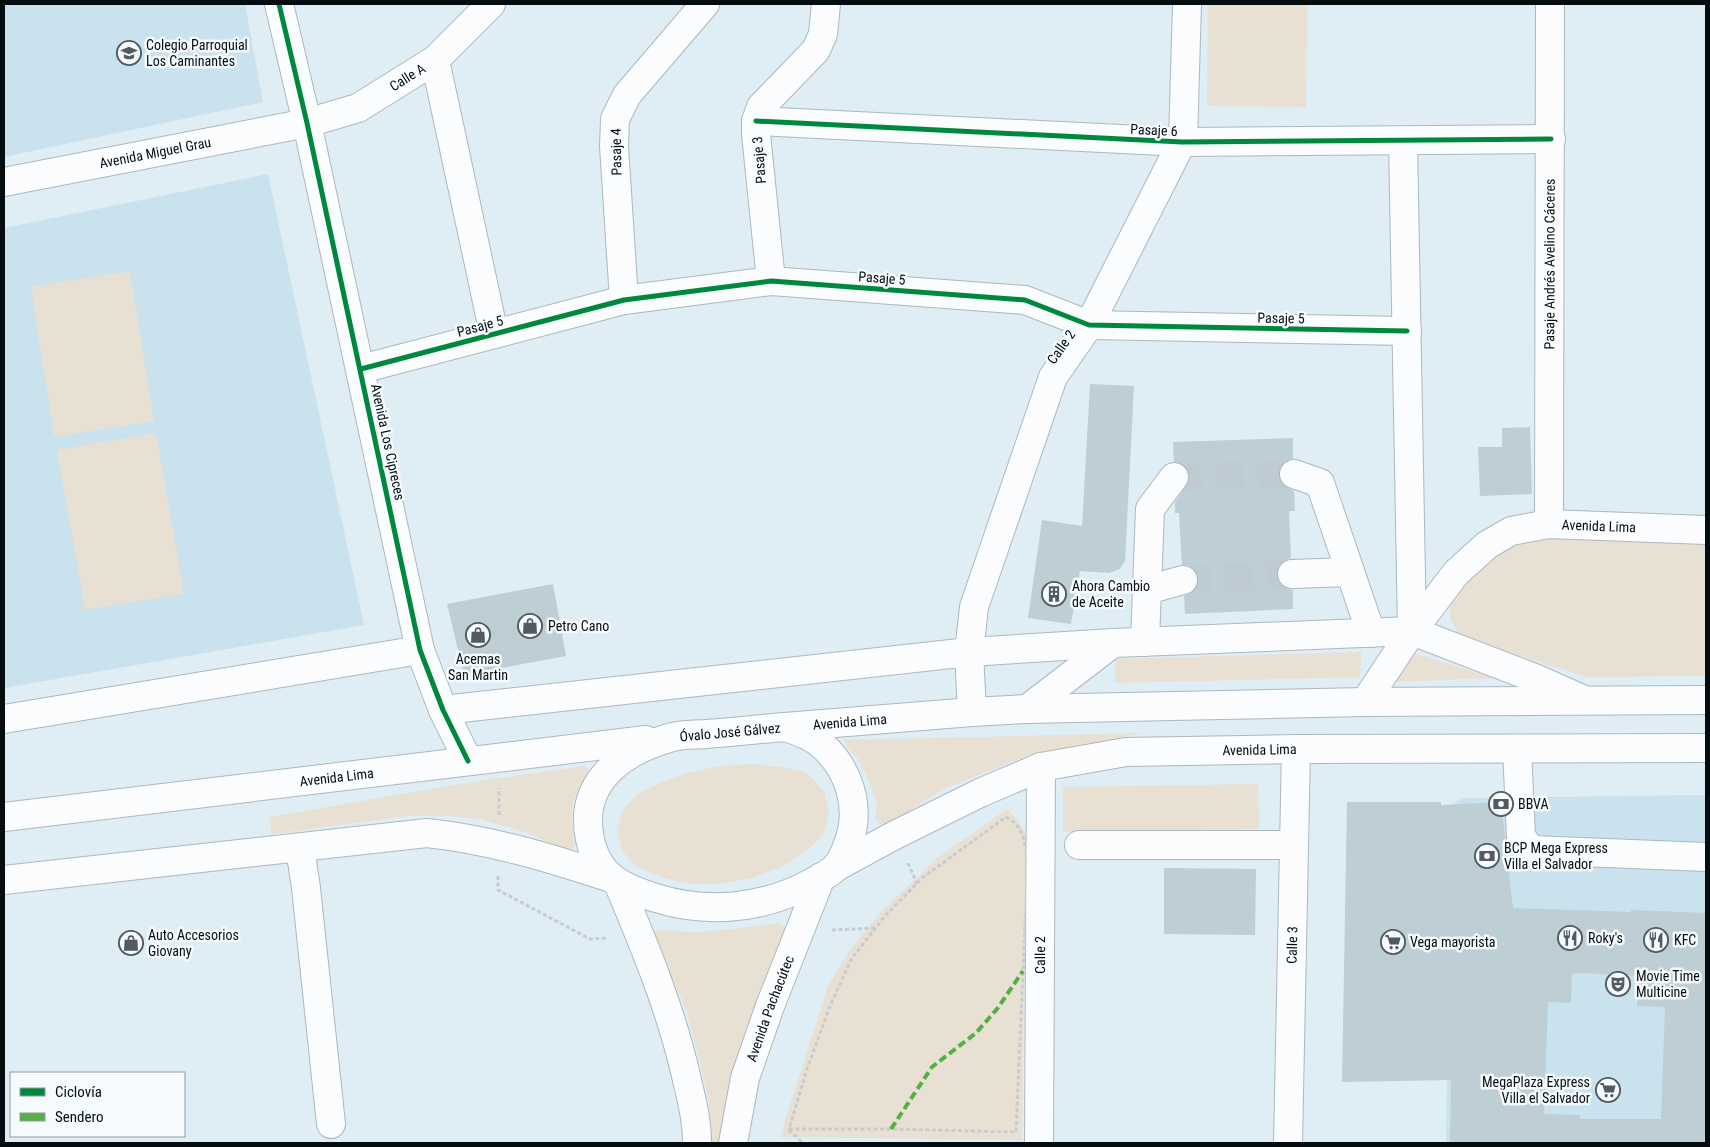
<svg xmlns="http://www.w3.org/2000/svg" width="1710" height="1147" font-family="'Roboto Condensed',sans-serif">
  <rect width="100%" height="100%" fill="#dfedf5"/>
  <!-- built -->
  <g fill="#cae2ee">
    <polygon points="4,4 245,4 263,102 4,157"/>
    <polygon points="268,174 364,625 4,688 4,228"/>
    <polygon points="1706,795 1706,1143 1446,1143 1450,806 1463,798"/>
  </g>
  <!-- green -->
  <g fill="#e8e0d3">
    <polygon points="1208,4 1307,4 1306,107 1207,106"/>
    <polygon points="130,271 154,421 54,437 31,287"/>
    <polygon points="156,433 184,593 85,610 57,450"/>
    <path d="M1567,538H1706V676L1587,677L1463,638C1460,633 1454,628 1452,622C1441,595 1481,566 1500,553C1504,550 1508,546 1513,544C1529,537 1549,538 1567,538Z"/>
    <polygon points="1407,651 1494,678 1387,682"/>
    <polygon points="1361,652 1360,677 1115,683 1115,659"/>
    <polygon points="1144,733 1029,755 944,789 888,824 880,824 875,818 877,803 868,779 858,759 846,746 845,740"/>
    <polygon points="752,764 781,767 806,772 824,791 829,814 823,835 806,851 783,866 755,877 721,884 690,884 664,878 637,867 623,852 617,831 622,811 636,795 660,783 687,773 720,766"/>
    <path d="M585,766L588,770C586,782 577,789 574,800C570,814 573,831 575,845L573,849L570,851L563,849L525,832L479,819L448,816H409L272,834L269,817L478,781Z"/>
    <polygon points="1258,784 1259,829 1063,832 1063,787"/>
    <polygon points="1007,809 1018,820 1026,834 1022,1140 780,1137 828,986 848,952 882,911 937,858"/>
    <path d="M779,923L785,927V930L747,1027L726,1104L723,1143H710L709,1103L701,1066L687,1012L652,931C666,928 680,932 694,932C723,931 751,927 779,923Z"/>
  </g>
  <!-- building -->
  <g fill="#beced5" fill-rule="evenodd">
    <polygon points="1090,384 1134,386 1125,561 1120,569 1109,573 1080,571 1071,624 1028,618 1042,520 1082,526"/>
    <polygon points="1530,427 1532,494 1480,496 1478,447 1502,447 1502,428"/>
    <polygon points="1293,438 1293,459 1283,463 1279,468 1279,476 1283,485 1294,491 1295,511 1289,511 1291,558 1283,561 1278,566 1276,574 1279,583 1285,588 1293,590 1293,609 1185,614 1184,596 1194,591 1198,584 1198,576 1194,569 1187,565 1182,565 1179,513 1175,513 1175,502 1186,486 1190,478 1188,470 1184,465 1174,462 1173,442"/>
    <polygon points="553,584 566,656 464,675 447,604"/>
    <path d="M1347,802H1441V805L1501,802L1513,908L1631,912V910L1706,913V1143H1450L1451,1080L1342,1082ZM1582,973L1638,976L1637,1006L1665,1007L1661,1119H1580V1115L1544,1114L1548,1002L1571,1003L1572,974Z"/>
    <polygon points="1164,868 1256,869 1255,935 1164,934"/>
  </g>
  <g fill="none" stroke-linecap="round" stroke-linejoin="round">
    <!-- minor-tunnel -->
    <g stroke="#becbd3" stroke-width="28" stroke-dasharray="28 14" stroke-linecap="butt">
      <polyline points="1174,477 1294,474"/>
      <polyline points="1183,580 1292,574"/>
    </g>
    <defs>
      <g id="minor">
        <polyline points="279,4 307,123 420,650 443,710 468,761"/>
        <polyline points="435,60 494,334"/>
        <polyline points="756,121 1182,142 1551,139"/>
        <polyline points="1403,141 1412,631"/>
        <path id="s1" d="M4,182L307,123L358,108L435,60L491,4"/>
        <polyline points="771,281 756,134 756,121 761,107 816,50 823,34 826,4"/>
        <polyline points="624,300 614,146 615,119 627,95 705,4"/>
        <polyline points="361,369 624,300 771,281 1025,300 1089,325 1407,331"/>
        <polyline points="1294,474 1320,483 1371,633"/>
        <path id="s2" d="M1549,524L1550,4"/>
        <polyline points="1292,574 1350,572"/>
        <polyline points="1147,590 1183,580"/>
        <polyline points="1145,642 1150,509 1174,477"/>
        <path id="s3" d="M1365,702L1412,631L1456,573L1487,545L1511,531L1549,524L1706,530"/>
        <polyline points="1027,709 1113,643"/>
        <polyline points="443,710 969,652 1113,643 1412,631 1537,679 1582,699"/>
        <polyline points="972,712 969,652 974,607 1053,377 1089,325 1183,140 1187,4"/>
        <polyline points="4,719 420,650"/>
        <polyline points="1517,749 1521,837 1532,850 1706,857"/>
        <polyline points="1079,845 1293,845"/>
        <polyline points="300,848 306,888 331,1124"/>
        <path id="s4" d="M1039,1143L1041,767"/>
        <path id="s5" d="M1288,1143L1296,749"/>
      </g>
      <g id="major">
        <path id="s6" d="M785,727L972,712L1027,709L1365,702L1706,700"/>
        <path d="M785,727C798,731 812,736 822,745C849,769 861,807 849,841C846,850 842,861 835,868C828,875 818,879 809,884C762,909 707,914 656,898C622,888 597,876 590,839C578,783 621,752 669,738C680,734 694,735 706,734C733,732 759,729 785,727Z"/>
        <path id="s7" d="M4,817L646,740"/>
        <path id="s8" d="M836,867L895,835L980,793L1041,767L1126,752L1296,749L1706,748"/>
        <path d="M4,880L427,833C491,840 547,857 608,877"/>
        <path d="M618,883C645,947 672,1012 687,1080C692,1101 697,1121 697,1143"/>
        <path id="s9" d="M733,1143L745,1078L770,1006L821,877"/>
      </g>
    </defs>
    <!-- minor casing -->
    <use href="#minor" stroke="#adb8be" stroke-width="30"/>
    <!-- major casing -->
    <use href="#major" stroke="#adb8be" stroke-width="30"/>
    <!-- path -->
    <g stroke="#c8cccf" stroke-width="3" stroke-dasharray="4 2.5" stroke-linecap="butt">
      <polyline points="499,815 499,788"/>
      <path d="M1006,817C1024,826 1023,840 1028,857L1016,1132L891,1129H789L807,1069L830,1006L852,958L885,916L922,878Z"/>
      <polyline points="908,863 917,884"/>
      <polyline points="498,876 498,890 590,939 608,938"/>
      <polyline points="832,930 876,928"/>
      <polyline points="789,1130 803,1143"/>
    </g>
    <!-- minor -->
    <use href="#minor" stroke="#fafcfe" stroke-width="28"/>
    <!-- major -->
    <use href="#major" stroke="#fafcfe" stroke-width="28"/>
    <!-- quiet -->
    <polyline stroke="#54b044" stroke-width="4" stroke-dasharray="8 4" stroke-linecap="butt" points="891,1129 932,1067 976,1033 997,1009 1023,971"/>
    <defs>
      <g id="cycleway">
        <polyline points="279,4 307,123 420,650 443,710 468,761"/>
        <polyline points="756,121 1182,142 1551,139"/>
        <polyline points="361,369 624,300 771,281 1025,300 1089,325 1407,331"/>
      </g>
    </defs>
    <!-- cycleway casing -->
    <use href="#cycleway" stroke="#f5fafc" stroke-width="8"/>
    <!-- cycleway -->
    <use href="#cycleway" stroke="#00873e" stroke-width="5"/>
  </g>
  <!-- icons -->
  <defs>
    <symbol id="school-ring" viewBox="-11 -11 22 22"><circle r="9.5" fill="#f5fafc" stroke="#515b61" stroke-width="1.5"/><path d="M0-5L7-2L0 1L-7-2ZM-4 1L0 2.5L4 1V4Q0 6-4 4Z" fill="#515b61"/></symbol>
    <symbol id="building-ring" viewBox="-11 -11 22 22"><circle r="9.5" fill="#f5fafc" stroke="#515b61" stroke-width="1.5"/><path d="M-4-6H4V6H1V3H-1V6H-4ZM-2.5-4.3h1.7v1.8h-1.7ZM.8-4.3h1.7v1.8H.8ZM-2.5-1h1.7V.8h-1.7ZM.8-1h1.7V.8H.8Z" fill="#515b61"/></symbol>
    <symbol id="shop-ring" viewBox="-11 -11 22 22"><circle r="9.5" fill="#f5fafc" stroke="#515b61" stroke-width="1.5"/><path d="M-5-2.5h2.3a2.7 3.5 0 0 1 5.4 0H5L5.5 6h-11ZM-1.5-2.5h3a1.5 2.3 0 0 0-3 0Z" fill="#515b61"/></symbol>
    <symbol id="bank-ring" viewBox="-11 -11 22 22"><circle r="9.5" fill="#f5fafc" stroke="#515b61" stroke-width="1.5"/><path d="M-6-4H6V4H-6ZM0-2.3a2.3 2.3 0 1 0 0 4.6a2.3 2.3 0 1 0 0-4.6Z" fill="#515b61"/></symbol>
    <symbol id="restaurant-ring" viewBox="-11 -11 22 22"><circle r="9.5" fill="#f5fafc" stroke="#515b61" stroke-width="1.5"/><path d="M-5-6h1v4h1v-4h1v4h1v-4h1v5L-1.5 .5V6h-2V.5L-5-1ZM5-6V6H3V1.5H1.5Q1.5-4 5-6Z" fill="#515b61"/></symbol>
    <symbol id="supermarket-ring" viewBox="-11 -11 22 22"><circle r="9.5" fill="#f5fafc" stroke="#515b61" stroke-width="1.5"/><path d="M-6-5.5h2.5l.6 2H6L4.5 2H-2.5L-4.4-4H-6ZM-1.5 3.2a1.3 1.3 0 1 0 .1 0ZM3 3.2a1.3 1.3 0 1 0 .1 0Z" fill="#515b61"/></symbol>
    <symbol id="theatre-ring" viewBox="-11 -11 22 22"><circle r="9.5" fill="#f5fafc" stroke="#515b61" stroke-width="1.5"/><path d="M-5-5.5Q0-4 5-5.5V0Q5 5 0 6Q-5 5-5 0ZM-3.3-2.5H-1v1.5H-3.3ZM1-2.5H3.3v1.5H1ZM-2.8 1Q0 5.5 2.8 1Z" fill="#515b61"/></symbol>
  </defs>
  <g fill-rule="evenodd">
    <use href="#school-ring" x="115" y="39" width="28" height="28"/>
    <use href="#building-ring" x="1040" y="580" width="28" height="28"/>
    <use href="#shop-ring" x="516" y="612" width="28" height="28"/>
    <use href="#shop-ring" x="464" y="621" width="28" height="28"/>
    <use href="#bank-ring" x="1487" y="790" width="28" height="28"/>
    <use href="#bank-ring" x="1473" y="842" width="28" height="28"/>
    <use href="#restaurant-ring" x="1556" y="924" width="28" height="28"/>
    <use href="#restaurant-ring" x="1642" y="926" width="28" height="28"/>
    <use href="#supermarket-ring" x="1379" y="928" width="28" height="28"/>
    <use href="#shop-ring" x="117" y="929" width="28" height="28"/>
    <use href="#theatre-ring" x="1604" y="970" width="28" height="28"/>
    <use href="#supermarket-ring" x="1594" y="1076" width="28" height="28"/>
  </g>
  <g text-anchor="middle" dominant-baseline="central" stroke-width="5" stroke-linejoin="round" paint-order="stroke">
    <!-- poi labels -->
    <g font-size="14" fill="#050d11" stroke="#f5fafc" text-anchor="start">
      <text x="146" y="45">Colegio Parroquial<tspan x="146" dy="16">Los Caminantes</tspan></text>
      <text x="1072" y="586">Ahora Cambio<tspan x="1072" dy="16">de Aceite</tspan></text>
      <text x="548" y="626">Petro Cano</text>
      <text x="478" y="659" text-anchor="middle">Acemas<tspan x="478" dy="16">San Martin</tspan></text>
      <text x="1518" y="804">BBVA</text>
      <text x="1504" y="848">BCP Mega Express<tspan x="1504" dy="16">Villa el Salvador</tspan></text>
      <text x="148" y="935">Auto Accesorios<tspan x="148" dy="16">Giovany</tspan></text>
      <text x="1588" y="938">Roky's</text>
      <text x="1674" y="940">KFC</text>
      <text x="1410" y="942">Vega mayorista</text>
      <text x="1636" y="976">Movie Time<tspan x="1636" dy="16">Multicine</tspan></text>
      <text x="1590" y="1082" text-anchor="end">MegaPlaza Express<tspan x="1590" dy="16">Villa el Salvador</tspan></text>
    </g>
    <!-- street labels -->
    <g font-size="14" fill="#050d11" stroke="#f5fafc">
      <text stroke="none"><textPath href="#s1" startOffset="420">Calle A</textPath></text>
      <text transform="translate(1154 130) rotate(3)">Pasaje 6</text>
      <text stroke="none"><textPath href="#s1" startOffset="154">Avenida Miguel Grau</textPath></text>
      <text transform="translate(616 152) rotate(-91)">Pasaje 4</text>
      <text transform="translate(759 160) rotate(-95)">Pasaje 3</text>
      <text stroke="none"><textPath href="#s2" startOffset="260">Pasaje Andrés Avelino Cáceres</textPath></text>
      <text transform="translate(882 278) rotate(4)">Pasaje 5</text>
      <text transform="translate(1281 318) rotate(1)">Pasaje 5</text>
      <text transform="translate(480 326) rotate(-15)">Pasaje 5</text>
      <text transform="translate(1061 347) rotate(-55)">Calle 2</text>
      <text transform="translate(388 442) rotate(78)">Avenida Los Cipreces</text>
      <text stroke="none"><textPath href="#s3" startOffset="316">Avenida Lima</textPath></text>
      <text stroke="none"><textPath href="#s6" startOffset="65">Avenida Lima</textPath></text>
      <text transform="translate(730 732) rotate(-5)">Óvalo José Gálvez</text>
      <text stroke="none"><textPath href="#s8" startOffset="448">Avenida Lima</textPath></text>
      <text stroke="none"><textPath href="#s7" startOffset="335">Avenida Lima</textPath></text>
      <text stroke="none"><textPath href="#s5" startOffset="198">Calle 3</textPath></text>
      <text stroke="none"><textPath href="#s4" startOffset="188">Calle 2</textPath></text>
      <text stroke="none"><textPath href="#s9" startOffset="140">Avenida Pachacútec</textPath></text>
    </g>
  </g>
  <!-- border -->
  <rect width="1710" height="1147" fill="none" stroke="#050d11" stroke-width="10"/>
  <!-- legend -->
  <rect x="10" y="1072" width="175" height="65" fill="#f5fafc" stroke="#959b9e"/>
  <rect x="20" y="1088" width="25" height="8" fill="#00873e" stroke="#959b9e"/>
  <text x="55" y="1097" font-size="15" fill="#050d11">Ciclovía</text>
  <rect x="20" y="1113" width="25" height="8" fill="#54b044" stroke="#959b9e"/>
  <text x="55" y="1122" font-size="15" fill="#050d11">Sendero</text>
</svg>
